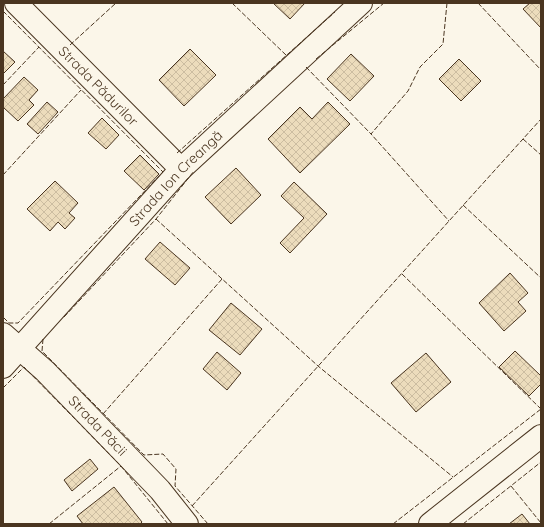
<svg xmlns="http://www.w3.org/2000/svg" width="544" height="527" font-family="Quicksand,sans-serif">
  <defs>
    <pattern id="building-cross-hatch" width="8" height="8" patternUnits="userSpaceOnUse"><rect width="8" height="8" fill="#ecdcbc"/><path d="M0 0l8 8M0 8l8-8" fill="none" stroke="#ccbda1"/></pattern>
  </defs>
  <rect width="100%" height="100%" fill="#fbf6e9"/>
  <!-- building -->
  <g fill="url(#building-cross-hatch)" stroke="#4a3520">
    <polygon points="273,3 305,3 290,19"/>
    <polygon points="530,3 541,3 541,28 523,9"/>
    <polygon points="190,49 216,75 184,106 159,80"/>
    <polygon points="3,51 15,62 3,74"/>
    <polygon points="351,54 374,76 350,101 327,79"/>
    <polygon points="459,59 481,81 461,101 439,79"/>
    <polygon points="24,77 38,90 29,100 34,105 18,121 3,107 3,99"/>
    <polygon points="47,102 58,112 38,134 27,124"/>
    <polygon points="328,102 350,124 300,173 268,139 300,107 312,119"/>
    <polygon points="102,118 119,135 106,149 88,133"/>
    <polygon points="140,155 159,174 144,190 124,171"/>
    <polygon points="236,168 261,195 231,224 205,197"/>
    <polygon points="55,181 78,203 69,213 75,218 65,229 58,222 50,231 27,209"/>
    <polygon points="294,182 327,214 290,253 280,243 304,218 281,196"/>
    <polygon points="160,242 190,268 175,285 145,259"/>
    <polygon points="510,273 528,293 518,302 526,311 504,331 479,303"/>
    <polygon points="231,303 262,329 240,355 209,330"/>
    <polygon points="515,351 541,376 541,384 529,396 499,367"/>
    <polygon points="217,352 241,373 227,390 203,369"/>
    <polygon points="426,353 451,382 416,412 391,383"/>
    <polygon points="90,459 98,469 72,491 64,480"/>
    <polygon points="114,487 142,522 140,524 83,524 77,516"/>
    <polygon points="522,514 530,524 509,524"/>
  </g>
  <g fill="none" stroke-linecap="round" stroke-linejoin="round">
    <defs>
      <g id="street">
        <path id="s1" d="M16,3L181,169"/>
        <path id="s2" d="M3,334L45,371L160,490L187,524"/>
        <path id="s3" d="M3,367L181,169L361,3"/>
        <polyline points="430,524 541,436"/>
      </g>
    </defs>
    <!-- street casing -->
    <use href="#street" stroke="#4a3520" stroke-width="24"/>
    <!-- street -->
    <use href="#street" stroke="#fbf6e9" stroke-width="22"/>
    <!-- fence -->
    <g stroke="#4a3520" stroke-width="1" stroke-dasharray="5 2" stroke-linecap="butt">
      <polyline points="232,3 287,56"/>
      <polyline points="447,3 443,44 420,67 408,91 371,134 449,221"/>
      <polyline points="478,3 541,70"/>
      <polyline points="3,11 163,172 18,323 9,323 3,317"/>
      <polyline points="70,45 116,3"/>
      <polyline points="316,59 384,3"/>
      <polyline points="306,67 371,134"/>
      <polyline points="3,85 39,47"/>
      <polyline points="523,139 541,155"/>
      <polyline points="177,153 335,12"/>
      <polyline points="3,175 81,90"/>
      <polyline points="463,205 541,278"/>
      <polyline points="156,219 318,366 453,477"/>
      <polyline points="402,274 541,409"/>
      <polyline points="64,317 156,219 194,171"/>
      <polyline points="43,339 42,351 144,455 163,454 176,469 175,486 208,524"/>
      <polyline points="3,388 24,367 121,466 168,524"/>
      <polyline points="103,414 222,279"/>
      <polyline points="511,486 541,523"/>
      <polyline points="192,506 541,119"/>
      <polyline points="49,524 121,466"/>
      <polyline points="393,524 541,409"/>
      <polyline points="463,524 541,462"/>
    </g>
  </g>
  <g text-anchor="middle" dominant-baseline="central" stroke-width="3" stroke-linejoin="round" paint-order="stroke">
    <!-- street labels -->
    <g font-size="14" fill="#4a3520" stroke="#fbf6e9">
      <text stroke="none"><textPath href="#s1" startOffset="117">Strada Pădurilor</textPath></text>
      <text stroke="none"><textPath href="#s3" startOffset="256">Strada Ion Creangă</textPath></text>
      <text stroke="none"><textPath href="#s2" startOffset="132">Strada Păcii</textPath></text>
    </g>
  </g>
  <!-- border -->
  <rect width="544" height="527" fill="none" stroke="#4a3520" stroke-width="8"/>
</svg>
